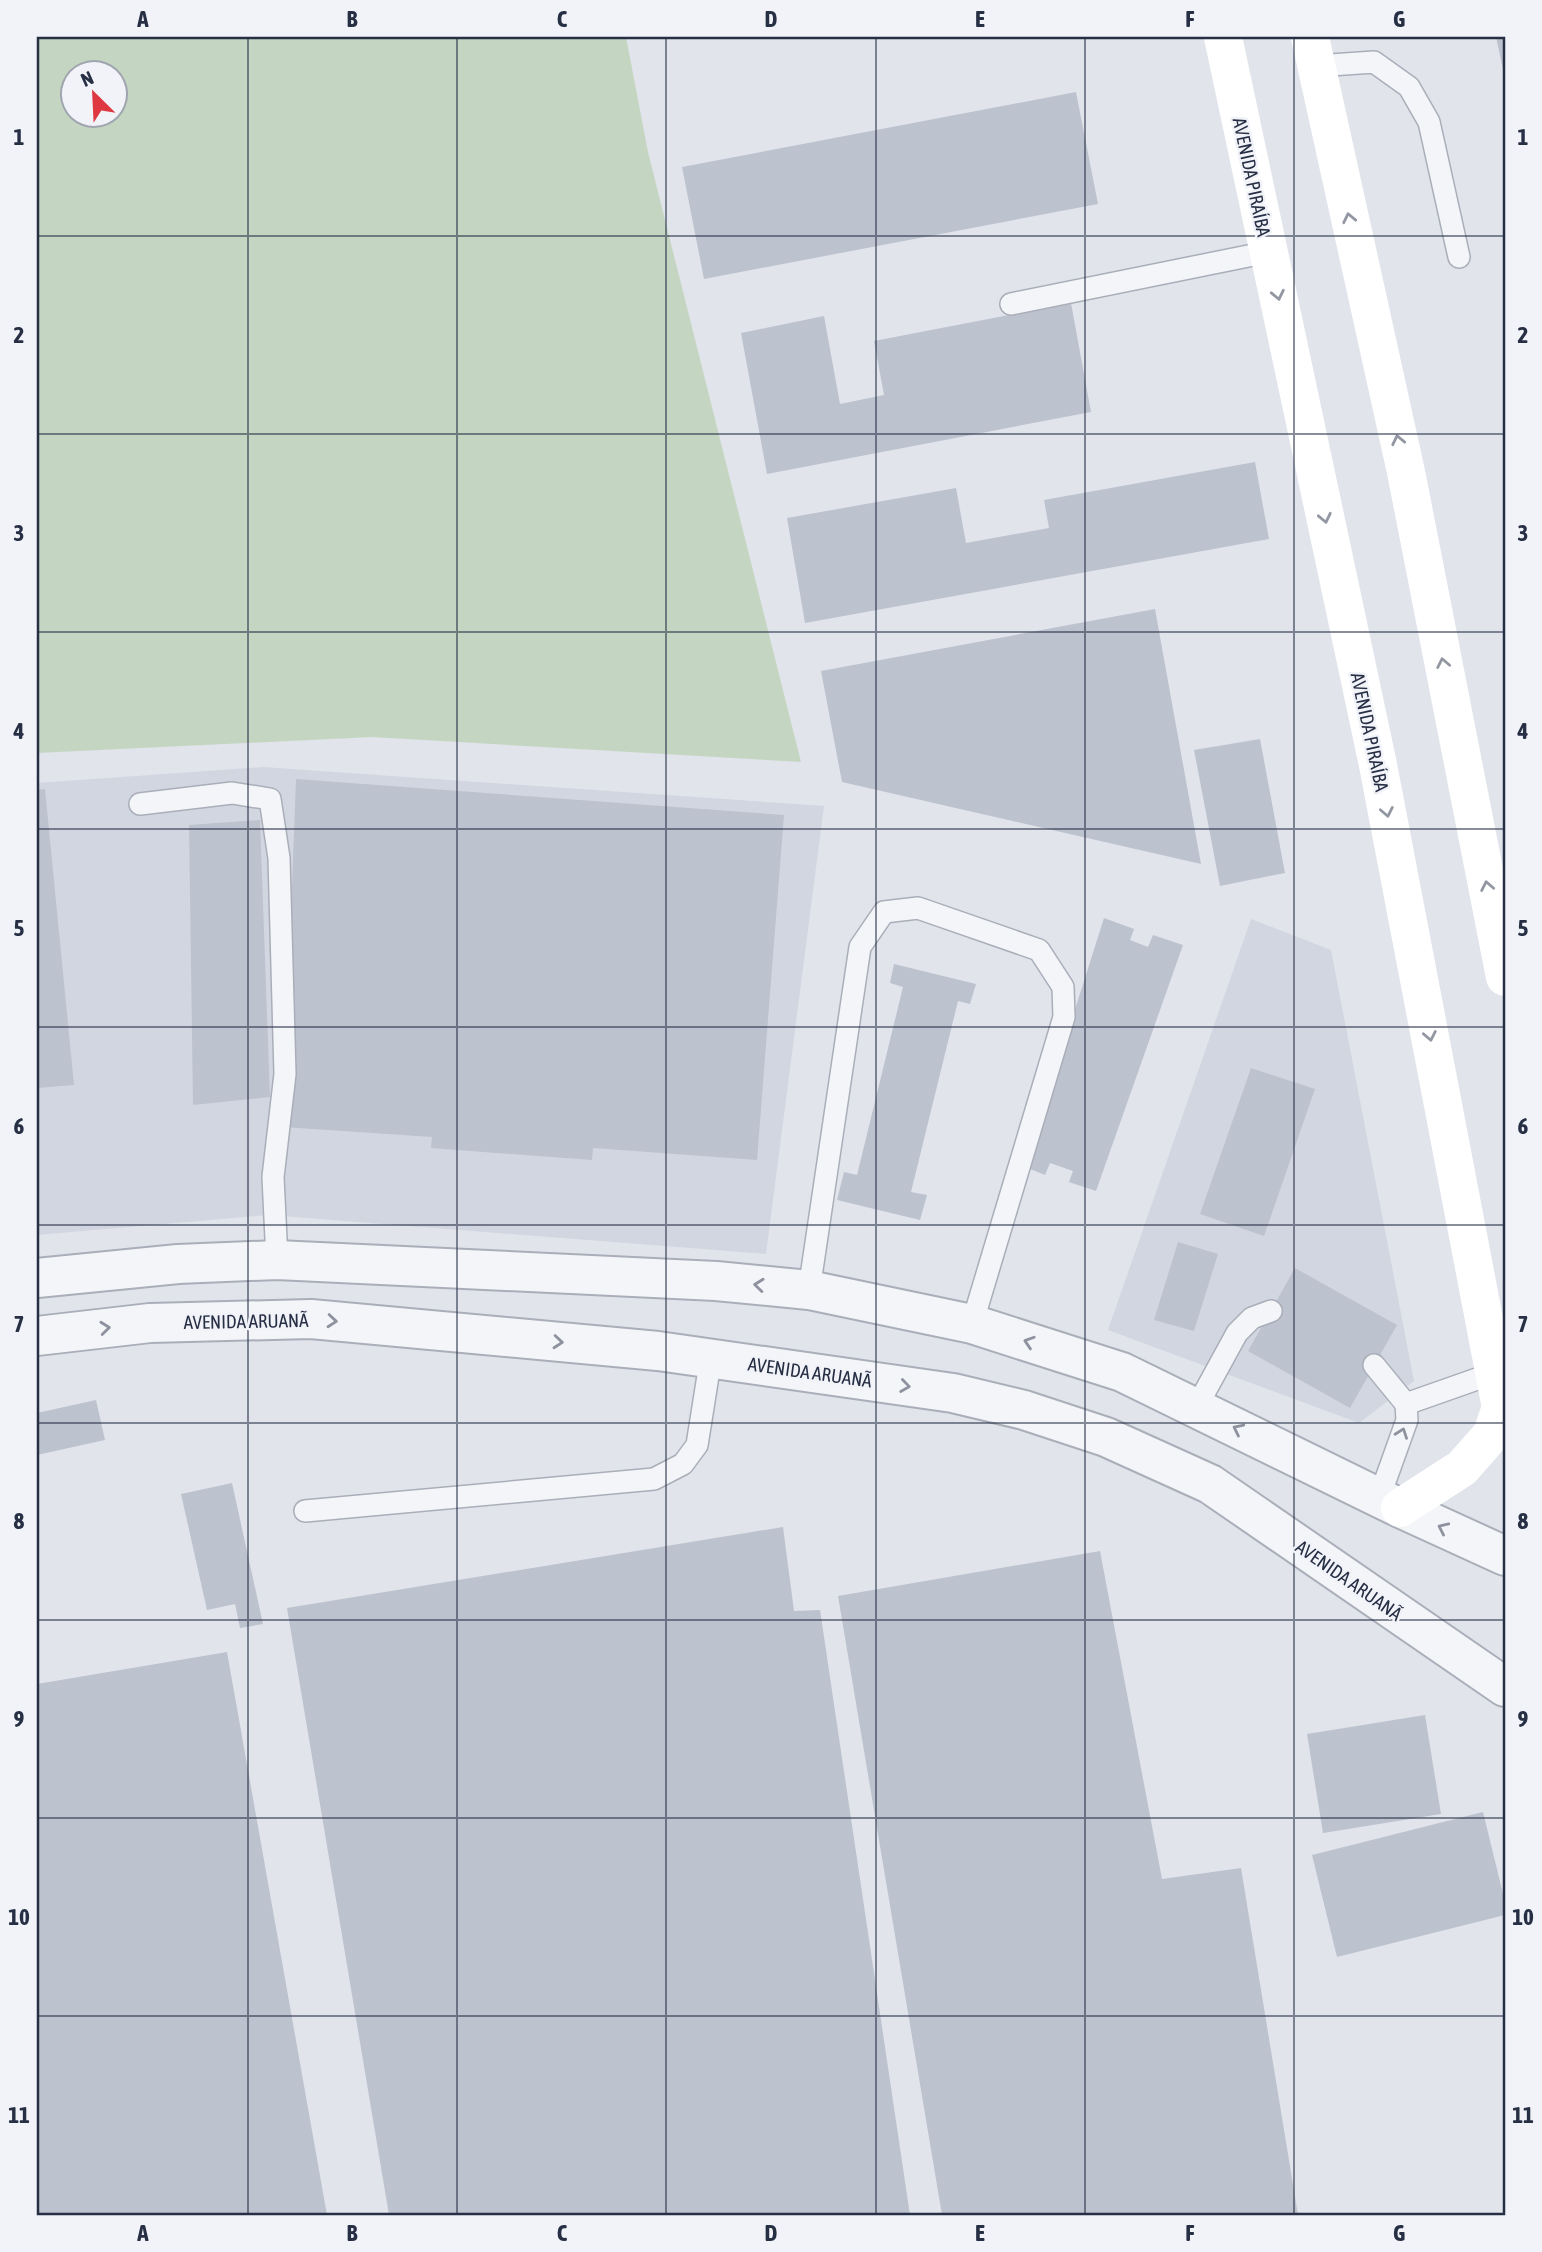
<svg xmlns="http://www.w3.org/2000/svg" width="1542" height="2252" font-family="'Asap Condensed',sans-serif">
  <rect width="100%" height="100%" fill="#e1e4eb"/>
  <!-- built -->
  <g fill="#d2d6e0">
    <polygon points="263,767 824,806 766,1254 269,1215 37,1235 37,783"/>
    <polygon points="1251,919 1331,950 1414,1381 1359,1423 1108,1330"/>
  </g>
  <!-- green -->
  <path fill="#c4d6c1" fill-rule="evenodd" d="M37,37H626L648,152L801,762L372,737L37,753ZM74,74H116V116H74Z"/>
  <!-- building -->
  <g fill="#bdc2cf">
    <polygon points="1496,37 1505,37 1505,74 1504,74"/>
    <polygon points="1076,92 1098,204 704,279 682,167"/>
    <polygon points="1071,303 1091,412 767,474 741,333 824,316 840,404 884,395 874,341"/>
    <polygon points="1255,462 1269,539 805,623 787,518 956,488 966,543 1049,528 1044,500"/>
    <polygon points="1155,609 1201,864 842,782 821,671"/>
    <polygon points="1260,739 1285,873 1220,886 1194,750"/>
    <polygon points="296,779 784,815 757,1160 593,1148 592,1160 431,1148 432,1137 283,1127"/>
    <polygon points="45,789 74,1085 37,1088 37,790"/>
    <polygon points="260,820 270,1097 193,1105 189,825"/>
    <polygon points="1104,918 1134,929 1130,940 1148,947 1153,935 1183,945 1096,1191 1069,1182 1073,1171 1050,1163 1045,1175 1025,1167"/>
    <polygon points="894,964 976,984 970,1004 958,1001 911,1192 927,1195 920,1220 837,1200 844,1172 857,1175 903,987 890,983"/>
    <polygon points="1251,1068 1315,1089 1264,1236 1200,1214"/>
    <polygon points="1178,1242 1218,1254 1194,1331 1154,1320"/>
    <polygon points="1295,1268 1397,1325 1350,1408 1248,1351"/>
    <polygon points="96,1400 105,1440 37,1455 37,1413"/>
    <polygon points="232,1483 263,1624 240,1628 235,1604 207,1610 181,1494"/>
    <polygon points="783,1527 794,1611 820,1610 910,2215 389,2215 287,1608"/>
    <polygon points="1100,1551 1162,1879 1241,1868 1298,2215 942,2215 838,1596"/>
    <polygon points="227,1652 327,2215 37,2215 37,1684"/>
    <polygon points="1425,1715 1441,1814 1323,1833 1307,1734"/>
    <polygon points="1483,1812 1505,1902 1505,1915 1337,1957 1312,1855"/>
  </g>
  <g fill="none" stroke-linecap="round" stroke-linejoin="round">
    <defs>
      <g id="service">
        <polyline points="1316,66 1374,62 1409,87 1429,122 1459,257"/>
        <polyline points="1011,304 1268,252"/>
        <polyline points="140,804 232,793 270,799 279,858 285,1074 273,1177 277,1260"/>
        <polyline points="809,1290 860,947 884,912 918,908 1039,950 1063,987 1064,1017 972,1324"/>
        <polyline points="1374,1365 1406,1404 1407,1420 1379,1498"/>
        <polyline points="1406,1404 1494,1373"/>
        <polyline points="1196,1408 1237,1333 1252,1318 1271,1311"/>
        <polyline points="305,1511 654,1479 683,1464 697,1445 711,1357"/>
      </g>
      <g id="minor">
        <polyline points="37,1278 178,1264 277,1260 716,1281 809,1290 972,1324 1122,1372 1400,1508 1505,1556"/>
        <polyline points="37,1336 150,1323 311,1319 658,1351 953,1393 1024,1410 1106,1437 1210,1484 1505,1687"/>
      </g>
    </defs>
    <!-- service casing -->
    <use href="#service" stroke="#a9aeb9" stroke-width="24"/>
    <!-- minor casing -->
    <use href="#minor" stroke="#a9aeb9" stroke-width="42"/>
    <!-- service -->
    <use href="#service" stroke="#f4f5f9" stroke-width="21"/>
    <!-- minor -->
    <use href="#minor" stroke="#f4f5f9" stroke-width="38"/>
    <!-- secondary -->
    <g stroke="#fff" stroke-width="38">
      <polyline points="1223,37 1378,765 1505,1429"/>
      <polyline points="1310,37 1406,472 1505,977"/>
      <polyline points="1400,1508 1462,1468 1492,1434 1501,1407"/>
    </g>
  </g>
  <!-- one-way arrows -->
  <defs><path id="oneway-chevron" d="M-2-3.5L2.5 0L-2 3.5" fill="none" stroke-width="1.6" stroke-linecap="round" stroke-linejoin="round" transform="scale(1.75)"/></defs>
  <g stroke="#9397a2">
    <use href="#oneway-chevron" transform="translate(1349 218) rotate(-102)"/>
    <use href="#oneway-chevron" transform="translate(1278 295) rotate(78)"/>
    <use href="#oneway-chevron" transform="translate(1398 440) rotate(-102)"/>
    <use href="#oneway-chevron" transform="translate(1325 518) rotate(78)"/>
    <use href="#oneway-chevron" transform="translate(1443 663) rotate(-101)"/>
    <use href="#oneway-chevron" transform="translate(1387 812) rotate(79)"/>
    <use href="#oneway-chevron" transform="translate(1487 886) rotate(-101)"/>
    <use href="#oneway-chevron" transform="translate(1430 1036) rotate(79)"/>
  </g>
  <g stroke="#8e929f">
    <use href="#oneway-chevron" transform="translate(759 1285) rotate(-174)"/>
    <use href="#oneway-chevron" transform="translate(332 1321) rotate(5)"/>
    <use href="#oneway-chevron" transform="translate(105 1328) rotate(-6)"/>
    <use href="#oneway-chevron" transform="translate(558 1342) rotate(5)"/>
    <use href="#oneway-chevron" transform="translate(1029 1342) rotate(-162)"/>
    <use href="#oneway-chevron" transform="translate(905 1386) rotate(8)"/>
    <use href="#oneway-chevron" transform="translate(1238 1429) rotate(-154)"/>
    <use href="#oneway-chevron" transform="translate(1402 1433) rotate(-70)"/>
    <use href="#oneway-chevron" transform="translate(1443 1528) rotate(-155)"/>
  </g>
  <!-- grid -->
  <path fill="none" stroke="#272f45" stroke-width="2" stroke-opacity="0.55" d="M248,37V2215M457,37V2215M666,37V2215M876,37V2215M1085,37V2215M1294,37V2215M37,236H1505M37,434H1505M37,632H1505M37,829H1505M37,1027H1505M37,1225H1505M37,1423H1505M37,1620H1505M37,1818H1505M37,2016H1505"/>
  <g text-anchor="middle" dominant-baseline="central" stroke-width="5" stroke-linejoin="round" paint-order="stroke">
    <!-- street labels -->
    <g font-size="19" fill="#272f45" stroke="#f1f3f8">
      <text transform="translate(1252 177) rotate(78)">AVENIDA PIRAÍBA</text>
      <text transform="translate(1370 732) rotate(78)">AVENIDA PIRAÍBA</text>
      <text transform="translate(246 1321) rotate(-1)">AVENIDA ARUANÃ</text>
      <text transform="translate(810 1372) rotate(8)">AVENIDA ARUANÃ</text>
      <text transform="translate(1349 1580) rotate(35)">AVENIDA ARUANÃ</text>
    </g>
  </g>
  <!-- border -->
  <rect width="1542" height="2252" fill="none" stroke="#f1f3f8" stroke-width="77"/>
  <!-- north arrow -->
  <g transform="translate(94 94) rotate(336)"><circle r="33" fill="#f1f3f8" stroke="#a0a5b0" stroke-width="2"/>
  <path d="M0-5L12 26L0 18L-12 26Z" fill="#de3840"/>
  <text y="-10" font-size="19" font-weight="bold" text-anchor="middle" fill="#272f45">N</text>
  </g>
  <rect x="38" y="38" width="1466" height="2176" fill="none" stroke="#272f45" stroke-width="2.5"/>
  <g font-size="23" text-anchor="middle" font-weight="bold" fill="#272f45">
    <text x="143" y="27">A</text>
    <text x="352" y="27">B</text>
    <text x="562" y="27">C</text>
    <text x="771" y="27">D</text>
    <text x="980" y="27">E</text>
    <text x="1190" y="27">F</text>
    <text x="1399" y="27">G</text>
    <text x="19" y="145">1</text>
    <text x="1523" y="145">1</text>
    <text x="19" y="343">2</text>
    <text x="1523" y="343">2</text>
    <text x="19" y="541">3</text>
    <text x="1523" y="541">3</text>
    <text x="19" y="739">4</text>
    <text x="1523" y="739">4</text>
    <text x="19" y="936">5</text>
    <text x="1523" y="936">5</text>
    <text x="19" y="1134">6</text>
    <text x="1523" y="1134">6</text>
    <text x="19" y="1332">7</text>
    <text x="1523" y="1332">7</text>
    <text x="19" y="1529">8</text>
    <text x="1523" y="1529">8</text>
    <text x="19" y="1727">9</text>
    <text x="1523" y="1727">9</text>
    <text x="19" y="1925">10</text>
    <text x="1523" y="1925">10</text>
    <text x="19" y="2123">11</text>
    <text x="1523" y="2123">11</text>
    <text x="143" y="2241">A</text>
    <text x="352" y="2241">B</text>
    <text x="562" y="2241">C</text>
    <text x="771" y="2241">D</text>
    <text x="980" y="2241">E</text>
    <text x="1190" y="2241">F</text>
    <text x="1399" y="2241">G</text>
  </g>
</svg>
